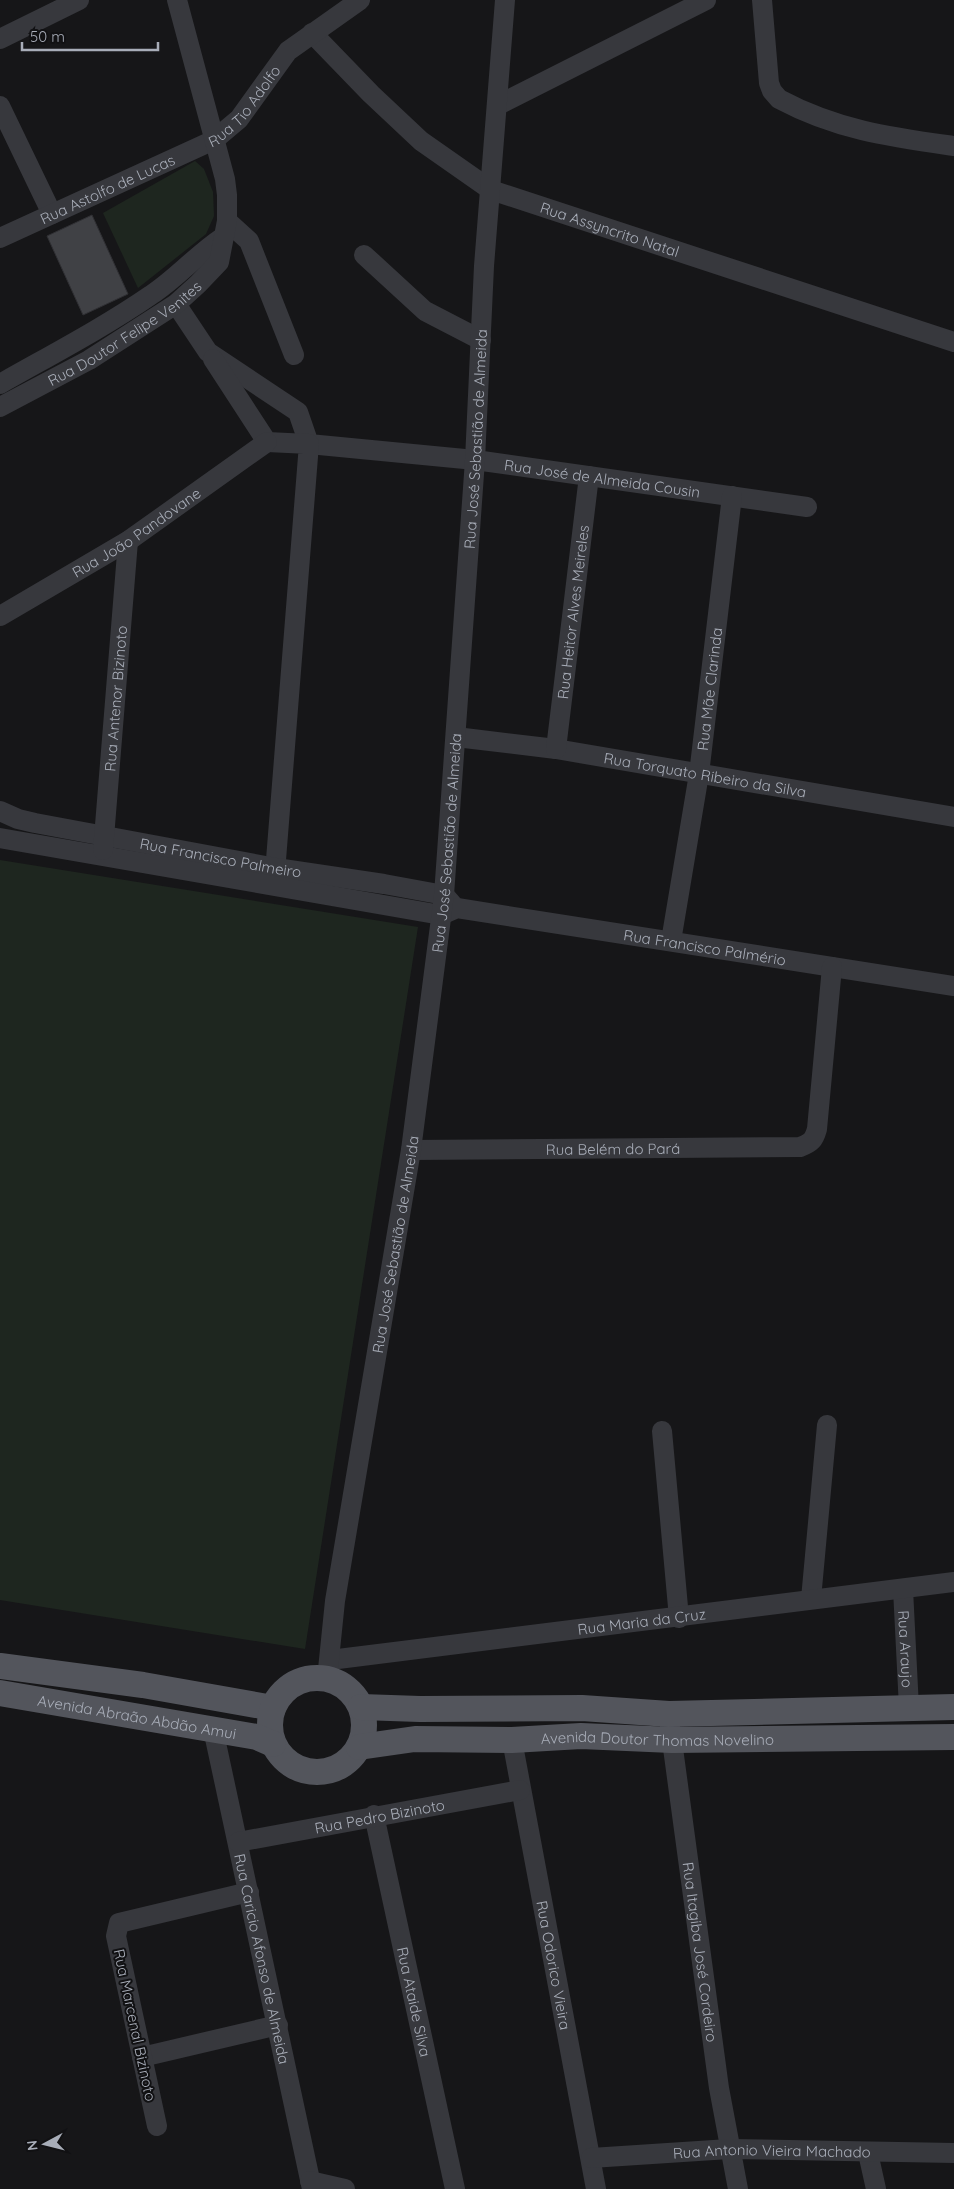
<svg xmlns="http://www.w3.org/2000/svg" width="954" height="2189" font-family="Quicksand,sans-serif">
  <rect width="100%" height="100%" fill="#161618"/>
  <!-- green -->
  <g fill="#1e261f">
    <polygon points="195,161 204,169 213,192 214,216 206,234 138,288 103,213"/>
    <polygon points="0,860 418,927 305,1649 0,1600"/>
  </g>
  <!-- building -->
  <polygon fill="#404145" stroke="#303034" points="92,215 128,294 83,315 47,236"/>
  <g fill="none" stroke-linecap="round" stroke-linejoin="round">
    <!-- minor -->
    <g stroke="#37383d" stroke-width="20">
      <path d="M762,0L769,83L772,91L779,99C837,130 890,137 954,146"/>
      <path id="s1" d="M312,33L371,94L421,141L491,190L954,342"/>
      <polyline points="0,39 79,0"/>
      <polyline points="498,105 706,0"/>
      <polyline points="0,106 52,214"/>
      <polyline points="227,221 249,241 294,355"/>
      <path id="s2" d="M0,238L214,140L239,119L288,51L360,0"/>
      <polyline points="364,255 425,311 481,340"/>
      <path id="s3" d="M176,304L208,352L298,412L309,444L475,460L807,507"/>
      <polyline points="213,359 267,442 309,444 274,885"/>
      <path d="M0,384C51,355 103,328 151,295C177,278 197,254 223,237"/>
      <path id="s4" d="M0,407L89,360L176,304L198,284L219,262L227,221V195L225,179L177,0"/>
      <path id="s5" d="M0,616L128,541L267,442"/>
      <path id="s6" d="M456,737L556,749L954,817"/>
      <path id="s7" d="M556,749L589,476"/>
      <path id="s8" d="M0,811L18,819L35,823L276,868L384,884L444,895L452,904"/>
      <path id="s9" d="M0,838L441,915L457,908L954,986"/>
      <path id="s10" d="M103,850L128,541"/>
      <path id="s11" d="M671,941L699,774L732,496"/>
      <path id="s12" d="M411,1150L800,1147C811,1143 814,1140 817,1129L832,967"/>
      <polyline points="662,1431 679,1618"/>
      <path id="s13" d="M903,1589L909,1708"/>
      <polyline points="811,1599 827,1425"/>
      <path id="s14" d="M330,1660L954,1582"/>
      <path id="s15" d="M327,1679L335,1601L411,1150L444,895L475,460L484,266L505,0"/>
      <path id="s16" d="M670,1726L719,2088L738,2189"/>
      <path id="s17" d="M213,1729L312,2189"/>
      <path id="s18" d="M512,1740L596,2189"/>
      <path id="s19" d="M374,1815L455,2189"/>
      <path id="s20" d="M238,1842L520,1790"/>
      <polyline points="142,2057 278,2025"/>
      <polyline points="157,2126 116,1936 119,1923 249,1892"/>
      <polyline points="868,2153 876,2189"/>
      <path id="s21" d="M591,2158L729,2149L954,2153"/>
      <polyline points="310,2181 345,2189"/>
    </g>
    <!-- major -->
    <g stroke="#53555c" stroke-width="26">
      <polyline points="0,1666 143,1685 273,1708"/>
      <circle cx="317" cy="1725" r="47"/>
      <path id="s22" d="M0,1693L257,1737L273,1744"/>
      <polyline points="361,1707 420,1709 582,1708 669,1714 954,1707"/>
      <path id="s23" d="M359,1747L415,1739L512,1740L581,1736L672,1740L954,1737"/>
    </g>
  </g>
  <g text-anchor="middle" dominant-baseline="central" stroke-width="4" stroke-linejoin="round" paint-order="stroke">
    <!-- street labels -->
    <g font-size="15" fill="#a8adb8" stroke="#111113">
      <text stroke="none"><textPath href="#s2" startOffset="281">Rua Tio Adolfo</textPath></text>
      <text stroke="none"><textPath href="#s2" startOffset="118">Rua Astolfo de Lucas</textPath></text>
      <text stroke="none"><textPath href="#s1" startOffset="364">Rua Assyncrito Natal</textPath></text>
      <text stroke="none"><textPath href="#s4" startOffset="145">Rua Doutor Felipe Venites</textPath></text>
      <text stroke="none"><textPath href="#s15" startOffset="1250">Rua José Sebastião de Almeida</textPath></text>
      <text stroke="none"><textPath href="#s3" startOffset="495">Rua José de Almeida Cousin</textPath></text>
      <text stroke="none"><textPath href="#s5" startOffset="160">Rua João Pandovane</textPath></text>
      <text stroke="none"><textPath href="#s7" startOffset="138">Rua Heitor Alves Meireles</textPath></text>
      <text stroke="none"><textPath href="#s11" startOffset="255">Rua Mãe Clarinda</textPath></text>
      <text stroke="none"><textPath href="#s10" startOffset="152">Rua Antenor Bizinoto</textPath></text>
      <text stroke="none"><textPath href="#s6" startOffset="252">Rua Torquato Ribeiro da Silva</textPath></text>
      <text stroke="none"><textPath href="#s15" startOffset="845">Rua José Sebastião de Almeida</textPath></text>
      <text stroke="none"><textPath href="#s8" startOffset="226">Rua Francisco Palmeiro</textPath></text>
      <text stroke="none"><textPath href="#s9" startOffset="716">Rua Francisco Palmério</textPath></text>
      <text stroke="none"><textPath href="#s12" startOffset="202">Rua Belém do Pará</textPath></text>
      <text stroke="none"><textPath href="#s15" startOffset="440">Rua José Sebastião de Almeida</textPath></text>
      <text stroke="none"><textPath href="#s14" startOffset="314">Rua Maria da Cruz</textPath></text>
      <text stroke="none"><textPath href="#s13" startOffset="60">Rua Araujo</textPath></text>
      <text stroke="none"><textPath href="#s22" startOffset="139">Avenida Abraão Abdão Amui</textPath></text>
      <text stroke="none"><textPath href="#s23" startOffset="299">Avenida Doutor Thomas Novelino</textPath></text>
      <text stroke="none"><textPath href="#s20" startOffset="144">Rua Pedro Bizinoto</textPath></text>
      <text stroke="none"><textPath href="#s16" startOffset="228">Rua Itagiba José Cordeiro</textPath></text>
      <text stroke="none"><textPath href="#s17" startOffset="235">Rua Caricio Afonso de Almeida</textPath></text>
      <text stroke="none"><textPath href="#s18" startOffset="229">Rua Odorico Vieira</textPath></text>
      <text stroke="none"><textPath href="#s19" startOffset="191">Rua Ataide Silva</textPath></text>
      <text transform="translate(135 2025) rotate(78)">Rua Marcenal Bizinoto</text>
      <text stroke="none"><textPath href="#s21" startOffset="181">Rua Antonio Vieira Machado</textPath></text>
    </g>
  </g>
  <!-- north arrow -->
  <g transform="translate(45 2144) rotate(263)" stroke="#111113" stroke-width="4" paint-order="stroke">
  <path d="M0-4L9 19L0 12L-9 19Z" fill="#a8adb8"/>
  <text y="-8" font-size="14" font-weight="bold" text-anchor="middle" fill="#a8adb8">N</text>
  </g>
  <!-- scale -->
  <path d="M22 42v8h136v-8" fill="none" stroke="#a8adb8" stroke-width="2.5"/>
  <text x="30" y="42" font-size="15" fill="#a8adb8" stroke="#111113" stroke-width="4" paint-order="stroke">50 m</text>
</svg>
